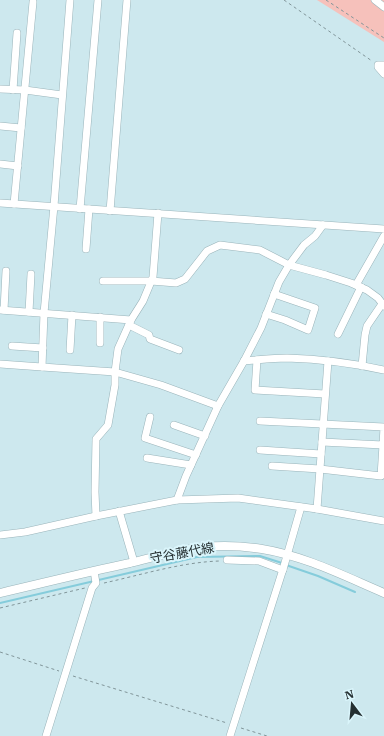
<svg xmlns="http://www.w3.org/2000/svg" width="384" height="736" font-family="'IBM Plex Serif','Noto Sans JP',serif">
  <rect width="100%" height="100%" fill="#cde8ee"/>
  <!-- green -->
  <polygon fill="#f6c1bb" points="317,0 384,0 384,42"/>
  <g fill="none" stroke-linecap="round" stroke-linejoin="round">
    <!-- stream -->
    <g stroke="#85ccdb" stroke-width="2">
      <polyline points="286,565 318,576 355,592"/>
      <polyline points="0,603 197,557 260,556 282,563"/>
    </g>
    <defs>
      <g id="minor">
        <polyline points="70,0 54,206 44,313 42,367 115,372 161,385 218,406"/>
        <polyline points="375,0 384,7"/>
        <polyline points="384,65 378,65 378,67 384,74"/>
        <polyline points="0,89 25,90 62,95"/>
        <polyline points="13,90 17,33"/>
        <polyline points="0,126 21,128"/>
        <polyline points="0,164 18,166"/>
        <polyline points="0,203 384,229"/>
        <polyline points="14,204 33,2"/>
        <polyline points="80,209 98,0"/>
        <polyline points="110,211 127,0"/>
        <polyline points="86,249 89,209"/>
        <polyline points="103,281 151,281 176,283 185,279 207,251 220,245 260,250 289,265 326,275 351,283 367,290 378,298 384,306"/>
        <polyline points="356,285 384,236"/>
        <polyline points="0,310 131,320"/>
        <polyline points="4,310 6,271"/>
        <polyline points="29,312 31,274"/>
        <polyline points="266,314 285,320 308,330 315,308 274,294"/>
        <polyline points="129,325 149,335 150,339 179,350"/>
        <polyline points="338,334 361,287"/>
        <polyline points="100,343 100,317"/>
        <polyline points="12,346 43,348"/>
        <polyline points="70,350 72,315"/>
        <polyline points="257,360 255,390 325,394"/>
        <path d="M244,361C258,360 272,358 287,358C319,359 352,363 384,370"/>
        <polyline points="0,364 42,367"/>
        <polyline points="362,366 365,335 367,326 382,304"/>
        <polyline points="150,417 145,438 196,455"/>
        <polyline points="260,421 384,427 383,445 322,442"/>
        <polyline points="174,425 205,436"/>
        <polyline points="260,450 321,454"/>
        <polyline points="147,458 191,465"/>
        <polyline points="272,466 320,469 381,476 383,445"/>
        <polyline points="177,500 186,476 218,406 244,361 261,328 279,282 289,265 304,245 315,236 323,225"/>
        <polyline points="317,509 328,361"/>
        <polyline points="119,511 134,562"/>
        <polyline points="96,516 95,492 96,439 108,425 115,385 115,372 118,349 131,320 143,301 153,277 158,213"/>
        <polyline points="0,535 25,532 96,516 177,500 238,498 317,509 384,521"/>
        <polyline points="227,560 259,561 283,570"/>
        <polyline points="46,736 92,588 96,583 94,571"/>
        <polyline points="230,736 284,566 301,507"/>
      </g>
      <path id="major" d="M0,593C43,583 87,572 130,563C154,557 179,550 204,547C223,545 243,546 262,549C305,556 344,576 384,593"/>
    </defs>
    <!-- minor casing -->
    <use href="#minor" stroke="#9ab4ba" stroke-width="8"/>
    <!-- major casing -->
    <use href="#major" stroke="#9ab4ba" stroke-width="9"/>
    <!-- path -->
    <g stroke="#819599" stroke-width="1" stroke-dasharray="3 3" stroke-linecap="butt">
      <polyline points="284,0 372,61"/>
      <polyline points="326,0 384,38"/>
      <path d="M104,583C141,575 182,562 220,561"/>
      <polyline points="0,608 85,588"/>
      <polyline points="0,652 59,671"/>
      <polyline points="73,676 227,723"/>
      <polyline points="241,728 267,736"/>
    </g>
    <!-- minor -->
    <use href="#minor" stroke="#fff" stroke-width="7"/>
    <!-- major -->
    <use href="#major" stroke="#fff" stroke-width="8"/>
  </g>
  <g text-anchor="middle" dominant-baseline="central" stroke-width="4" stroke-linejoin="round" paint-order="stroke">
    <!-- street labels -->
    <g font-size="13" fill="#242f31" stroke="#daf5fb">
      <text transform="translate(182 553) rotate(-10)">守谷藤代線</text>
    </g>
  </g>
  <!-- north arrow -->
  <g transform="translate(352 704) rotate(344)" stroke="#daf5fb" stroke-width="3" paint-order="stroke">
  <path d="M0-3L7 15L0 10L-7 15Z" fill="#242f31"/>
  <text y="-6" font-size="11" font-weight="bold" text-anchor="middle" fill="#242f31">N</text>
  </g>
</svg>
